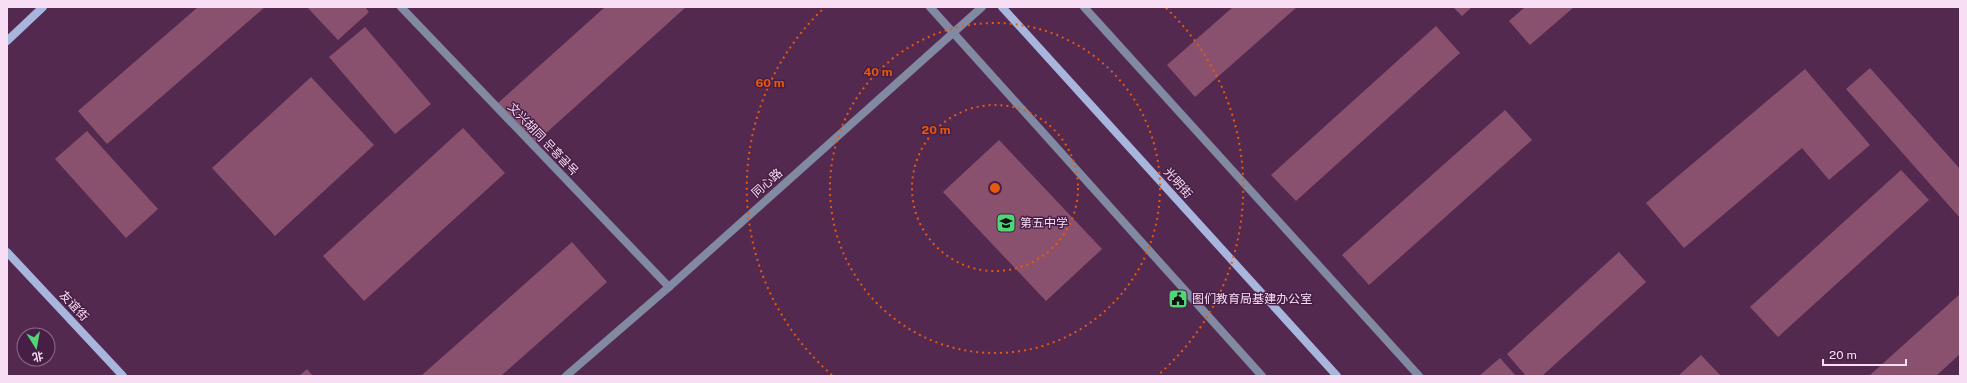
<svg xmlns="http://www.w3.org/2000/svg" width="1967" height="383" font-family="'Public Sans','Noto Sans SC','Noto Sans KR',sans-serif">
  <rect width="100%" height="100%" fill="#532950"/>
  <!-- building -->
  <g fill="#8a516e">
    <polygon points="198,7 265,7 107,144 78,111"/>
    <polygon points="307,7 365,7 369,12 338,40"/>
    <polygon points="605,7 686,7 535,143 498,103"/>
    <polygon points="1233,7 1297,7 1195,97 1167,65"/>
    <polygon points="1453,7 1472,7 1462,16"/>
    <polygon points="1525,7 1574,7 1530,45 1509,21"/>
    <polygon points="1436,26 1460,53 1296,201 1271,175"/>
    <polygon points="365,27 431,104 395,134 329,57"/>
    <polygon points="1870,68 1960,169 1960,218 1846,89"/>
    <polygon points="1805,69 1870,145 1829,180 1802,148 1684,248 1646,203"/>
    <polygon points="311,77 374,145 275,236 212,168"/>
    <polygon points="1505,110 1532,140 1369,285 1342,255"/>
    <polygon points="463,128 505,173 364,301 323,256"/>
    <polygon points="87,131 158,209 126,238 55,159"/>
    <polygon points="999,140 1102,249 1046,301 943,192"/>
    <polygon points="1901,170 1929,200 1778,337 1750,307"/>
    <polygon points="572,242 607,282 501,376 421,376"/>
    <polygon points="1619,252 1646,282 1542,376 1526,376 1507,354"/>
    <polygon points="1960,294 1960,354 1936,376 1869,376"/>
    <polygon points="1701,355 1721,376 1678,376"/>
    <polygon points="1500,358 1516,376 1479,376"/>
    <polygon points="307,369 313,376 299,376"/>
  </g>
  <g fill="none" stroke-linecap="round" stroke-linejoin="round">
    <!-- lane -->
    <g stroke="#818aa2" stroke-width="8">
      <polyline points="930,7 1262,376"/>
      <polyline points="1084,7 1419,376"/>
    </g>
    <!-- street -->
    <g stroke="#818aa2" stroke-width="8">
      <polyline points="401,7 669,287"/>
      <polyline points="566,376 669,287 982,7"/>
    </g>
    <!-- secondary -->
    <g stroke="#a8b6dd" stroke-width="8">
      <polyline points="1002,7 1337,376"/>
      <polyline points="7,41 43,7"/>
      <polyline points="7,252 123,376"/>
    </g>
  </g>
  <!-- distance rings -->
  <g fill="none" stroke="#e8590c" stroke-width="2" stroke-dasharray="2 4">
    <circle cx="995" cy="188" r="83"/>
    <circle cx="995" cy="188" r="165"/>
    <path d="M832 375A248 248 0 0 1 824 8M1166 8A248 248 0 0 1 1158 375"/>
  </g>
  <!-- icons -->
  <defs>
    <symbol id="school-square" viewBox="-11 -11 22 22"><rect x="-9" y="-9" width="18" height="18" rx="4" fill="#4fd675" stroke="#471e45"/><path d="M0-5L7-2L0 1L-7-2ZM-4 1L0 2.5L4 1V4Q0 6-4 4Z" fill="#111"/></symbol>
    <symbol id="civic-square" viewBox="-11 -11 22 22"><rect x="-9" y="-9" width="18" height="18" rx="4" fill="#4fd675" stroke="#471e45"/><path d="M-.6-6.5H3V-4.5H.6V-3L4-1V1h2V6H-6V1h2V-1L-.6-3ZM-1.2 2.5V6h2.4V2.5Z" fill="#111"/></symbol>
  </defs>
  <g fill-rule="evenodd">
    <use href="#school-square" x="995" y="212" width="22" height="22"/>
    <use href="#civic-square" x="1167" y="288" width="22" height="22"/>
  </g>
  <g text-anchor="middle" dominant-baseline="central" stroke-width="3" stroke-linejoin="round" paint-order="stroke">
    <!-- street labels -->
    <g font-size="12" fill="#f8def5" stroke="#471e45">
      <text transform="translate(543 139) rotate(46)">文兴胡同 문흥골목</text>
      <text transform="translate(767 183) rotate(-42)">同心路</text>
      <text transform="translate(1178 183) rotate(48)">光明街</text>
      <text transform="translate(74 306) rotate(47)">友谊街</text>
    </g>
    <!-- poi labels -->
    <g font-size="12" fill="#f8def5" stroke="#471e45" text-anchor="start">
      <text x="1020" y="223">第五中学</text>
      <text x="1192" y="299">图们教育局基建办公室</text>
    </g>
  </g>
  <circle cx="995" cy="188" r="6" fill="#e8590c" stroke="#471e45" stroke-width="2"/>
  <g font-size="12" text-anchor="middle" font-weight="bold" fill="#e8590c" stroke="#471e45" stroke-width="3" stroke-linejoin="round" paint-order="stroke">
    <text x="878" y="76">40 m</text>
    <text x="770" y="87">60 m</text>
    <text x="936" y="134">20 m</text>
  </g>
  <!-- border -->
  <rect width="1967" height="383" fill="none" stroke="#f8def5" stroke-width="16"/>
  <!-- north arrow -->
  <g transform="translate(36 347) rotate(169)"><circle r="19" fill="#471e45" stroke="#8e6b8b"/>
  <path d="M0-3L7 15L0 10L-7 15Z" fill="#4fd675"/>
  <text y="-6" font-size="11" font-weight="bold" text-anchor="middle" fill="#f8def5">北</text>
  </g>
  <!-- scale -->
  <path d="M1823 359v6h83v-6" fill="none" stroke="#f8def5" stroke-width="2"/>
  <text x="1829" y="359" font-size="12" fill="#f8def5" stroke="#471e45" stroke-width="3" paint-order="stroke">20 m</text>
</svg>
